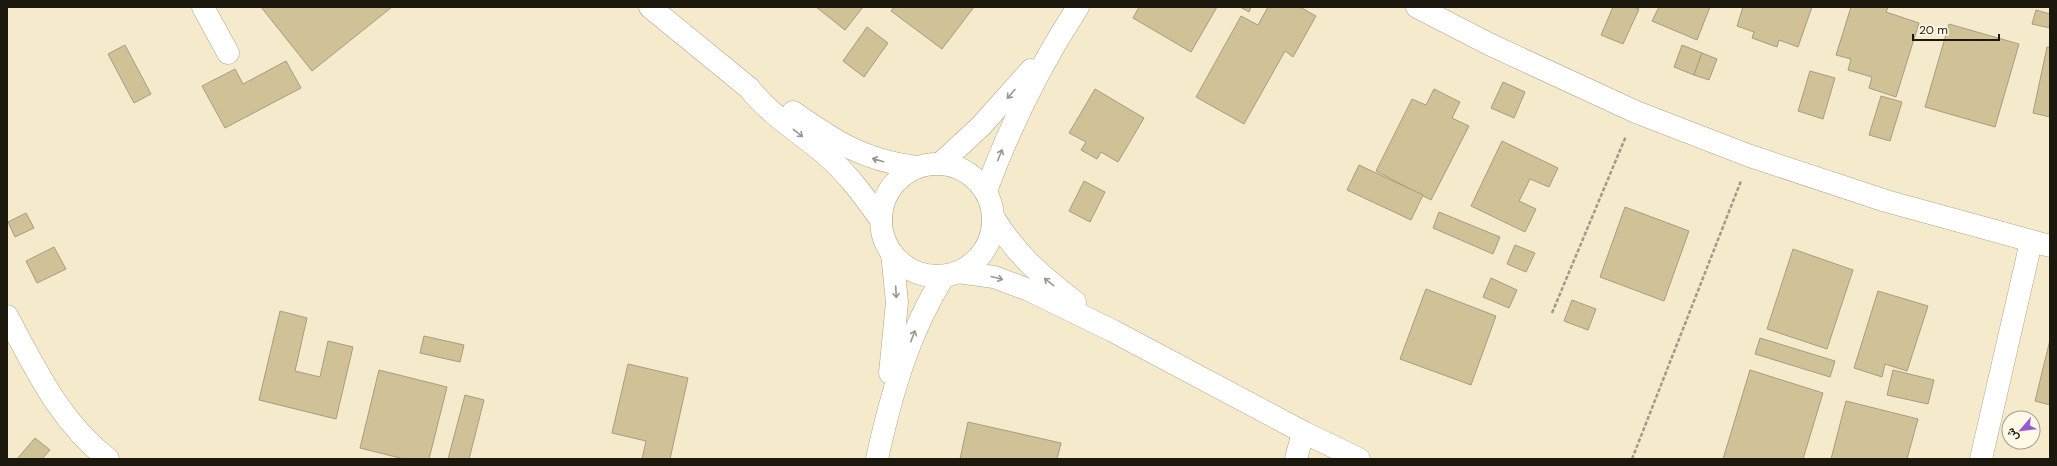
<svg xmlns="http://www.w3.org/2000/svg" width="2057" height="466" font-family="'DM Sans',Vazirmatn,sans-serif">
  <rect width="100%" height="100%" fill="#f5eacc"/>
  <!-- building -->
  <g fill="#d0c197" stroke="#a69d80">
    <polygon points="261,7 392,7 312,71"/>
    <polygon points="816,7 863,7 845,30"/>
    <polygon points="894,7 974,7 942,49 891,11"/>
    <polygon points="1139,7 1217,7 1191,52 1133,18"/>
    <polygon points="1240,7 1251,7 1249,12"/>
    <polygon points="1268,7 1300,7 1316,16 1293,57 1285,51 1244,124 1196,97 1241,16 1258,25"/>
    <polygon points="1613,7 1633,7 1639,9 1623,44 1601,35"/>
    <polygon points="1659,7 1710,7 1697,40 1652,21"/>
    <polygon points="1743,7 1812,7 1798,47 1779,40 1777,47 1752,38 1754,32 1737,26"/>
    <polygon points="1851,7 1888,7 1886,12 1919,23 1896,97 1869,88 1872,77 1848,70 1851,59 1836,55"/>
    <polygon points="2036,10 2050,14 2050,28 2032,24"/>
    <polygon points="1949,24 2019,44 1995,127 1925,107"/>
    <polygon points="867,27 888,43 864,77 843,61"/>
    <polygon points="125,45 151,94 134,103 108,54"/>
    <polygon points="1682,45 1702,53 1694,75 1674,67"/>
    <polygon points="2047,47 2050,47 2050,117 2033,113"/>
    <polygon points="1702,53 1717,59 1709,80 1694,75"/>
    <polygon points="286,61 301,88 225,128 202,86 235,69 243,84"/>
    <polygon points="1810,71 1835,78 1823,119 1798,111"/>
    <polygon points="1503,82 1525,92 1514,118 1491,108"/>
    <polygon points="1095,89 1144,118 1118,162 1101,152 1097,159 1081,150 1086,142 1069,133"/>
    <polygon points="1434,89 1460,102 1452,118 1469,126 1431,200 1376,171 1412,99 1426,105"/>
    <polygon points="1881,96 1902,102 1890,141 1869,135"/>
    <polygon points="1502,141 1558,168 1549,187 1530,179 1519,201 1536,209 1525,232 1471,206"/>
    <polygon points="1359,165 1423,195 1411,220 1347,190"/>
    <polygon points="1084,181 1105,192 1090,222 1069,211"/>
    <polygon points="1625,207 1689,231 1664,301 1600,277"/>
    <polygon points="1439,212 1500,237 1493,254 1433,228"/>
    <polygon points="26,213 34,228 15,237 8,222"/>
    <polygon points="1515,245 1535,253 1526,272 1507,264"/>
    <polygon points="54,247 66,269 37,283 26,261"/>
    <polygon points="1793,249 1853,270 1827,349 1767,329"/>
    <polygon points="1491,278 1517,290 1509,308 1483,297"/>
    <polygon points="1426,289 1496,316 1471,385 1400,359"/>
    <polygon points="1878,291 1928,306 1907,371 1885,364 1882,377 1854,368"/>
    <polygon points="1572,300 1596,309 1588,330 1564,321"/>
    <polygon points="280,311 307,318 295,371 320,377 328,341 353,347 336,419 259,400"/>
    <polygon points="424,336 464,345 460,362 420,353"/>
    <polygon points="1760,338 1835,361 1830,377 1755,354"/>
    <polygon points="2050,340 2050,405 2035,401"/>
    <polygon points="628,364 688,378 670,459 642,459 646,441 612,433"/>
    <polygon points="379,370 447,387 429,459 404,459 360,448"/>
    <polygon points="1750,370 1823,393 1803,459 1723,459"/>
    <polygon points="1893,370 1934,380 1928,404 1887,395"/>
    <polygon points="465,395 484,400 469,459 448,459"/>
    <polygon points="1846,401 1918,419 1907,459 1831,459"/>
    <polygon points="968,422 1061,443 1057,459 960,459"/>
    <polygon points="35,438 50,450 42,459 17,459"/>
  </g>
  <g fill="none" stroke-linecap="round" stroke-linejoin="round">
    <defs>
      <g id="minor">
        <polyline points="203,7 228,53"/>
        <path d="M650,7L749,88C770,115 799,132 825,154C847,173 864,196 881,220"/>
        <polyline points="1417,7 1491,45 1636,112 1750,156 1886,201 2050,246"/>
        <path d="M793,112C836,142 863,160 916,167"/>
        <polyline points="941,163 981,126 1031,70"/>
        <circle cx="937" cy="220" r="56"/>
        <path d="M986,191C1010,126 1040,65 1078,7"/>
        <path d="M994,218C1016,255 1042,276 1075,302"/>
        <polyline points="958,272 994,277 1029,290 1113,331 1303,432 1359,459"/>
        <path d="M7,316C35,368 60,422 108,459"/>
        <polyline points="890,373 897,302 892,253"/>
        <path d="M877,459C891,395 909,331 944,276"/>
        <polyline points="1296,459 1303,432"/>
        <polyline points="1981,459 2031,242"/>
      </g>
    </defs>
    <!-- minor casing -->
    <use href="#minor" stroke="#afa689" stroke-width="23"/>
    <!-- path -->
    <g stroke="#a29a83" stroke-width="2.5" stroke-dasharray="4 2" stroke-linecap="butt">
      <polyline points="1552,313 1626,136"/>
      <polyline points="1632,459 1741,181"/>
    </g>
    <!-- minor -->
    <use href="#minor" stroke="#fff" stroke-width="22"/>
  </g>
  <!-- one-way arrows -->
  <defs><path id="oneway-shaft" d="M-6 0H5M1.5-3L5.5 0L1.5 3" fill="none" stroke-width="1.6" stroke-linecap="round" stroke-linejoin="round"/></defs>
  <g stroke="#999793">
    <use href="#oneway-shaft" transform="translate(1011 94) rotate(131)"/>
    <use href="#oneway-shaft" transform="translate(798 133) rotate(38)"/>
    <use href="#oneway-shaft" transform="translate(1000 155) rotate(-68)"/>
    <use href="#oneway-shaft" transform="translate(878 160) rotate(-164)"/>
    <use href="#oneway-shaft" transform="translate(997 278) rotate(15)"/>
    <use href="#oneway-shaft" transform="translate(1049 282) rotate(-142)"/>
    <use href="#oneway-shaft" transform="translate(896 292) rotate(87)"/>
    <use href="#oneway-shaft" transform="translate(913 336) rotate(-69)"/>
  </g>
  <!-- border -->
  <rect width="2057" height="466" fill="none" stroke="#1c180e" stroke-width="16"/>
  <!-- north arrow -->
  <g transform="translate(2021 430) rotate(242)"><circle r="19" fill="#fef8e6" stroke="#a49e90"/>
  <path d="M0-3L7 15L0 10L-7 15Z" fill="#975ad1"/>
  <text y="-6" font-size="11" font-weight="bold" text-anchor="middle" fill="#1c180e">ش</text>
  </g>
  <!-- scale -->
  <path d="M1913 34v6h86v-6" fill="none" stroke="#1c180e" stroke-width="2"/>
  <text x="1919" y="34" font-size="12" fill="#1c180e" stroke="#fef8e6" stroke-width="3" paint-order="stroke">20 m</text>
</svg>
